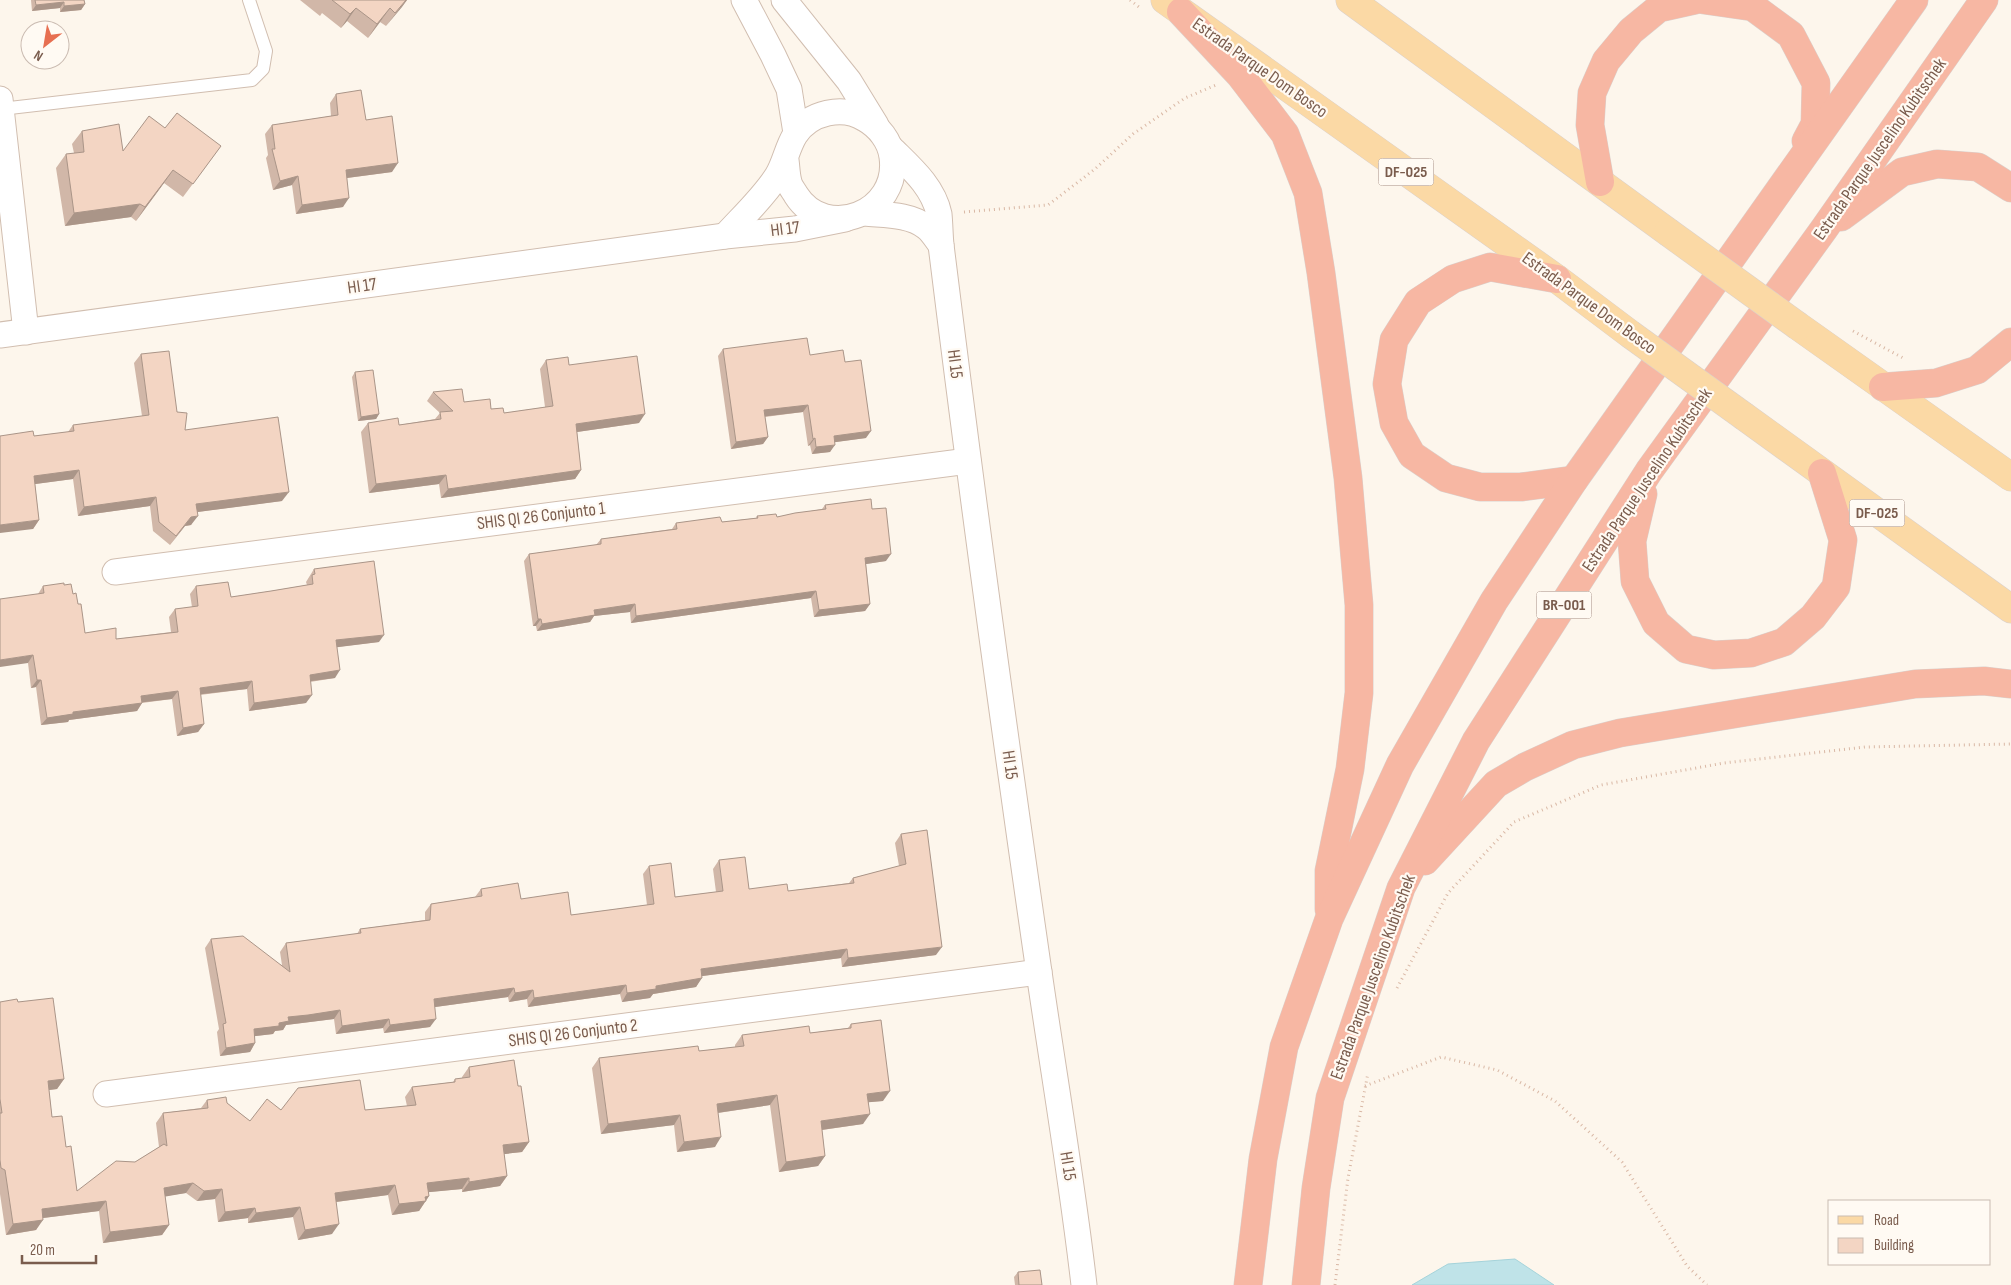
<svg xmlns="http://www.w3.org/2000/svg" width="2011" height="1285" font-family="'Sofia Sans Condensed',sans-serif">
  <rect width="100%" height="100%" fill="#fdf6ec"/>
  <!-- water -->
  <polygon fill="#bfe3e8" stroke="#a5d3da" points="1515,1259 1554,1285 1412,1285 1448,1264"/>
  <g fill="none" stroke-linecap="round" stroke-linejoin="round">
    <defs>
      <polyline id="lane" points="1,109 252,80 263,69 266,51 249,0"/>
      <g id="street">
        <polyline points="744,0 773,55 789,89 796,133"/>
        <polyline points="784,0 849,81 876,125"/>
        <polyline points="0,99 26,332"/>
        <path d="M891,148C910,167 933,186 939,214C940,224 940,235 941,245C971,488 1004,730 1039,972C1054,1076 1072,1180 1084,1285"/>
        <path d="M865,213C884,215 910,214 926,227C932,231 936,239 941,245"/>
        <path d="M725,236C742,217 763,198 777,176C785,163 787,148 795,135C810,112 843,105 865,119C879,127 890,141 892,157C900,213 826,242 796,195C794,191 790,187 789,182C787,175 787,167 786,160"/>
        <polyline points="0,335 725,236 795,229 845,219"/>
        <polyline points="115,572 968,461"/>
        <polyline points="106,1094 1039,972"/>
      </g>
      <g id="primary">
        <polyline points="1165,0 1557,279 1630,334"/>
        <polyline points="1350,0 1668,232"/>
        <polyline points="1798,326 2011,477"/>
        <polyline points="1745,417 2011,609"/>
      </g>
      <g id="highway">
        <polyline points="1704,0 1753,7 1791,35 1816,83 1815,124 1806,141"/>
        <polyline points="1181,12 1240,75 1285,134 1308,193 1321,273 1348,478 1359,605 1359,693 1350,769 1329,871 1329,909"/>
        <polyline points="1600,182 1590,125 1592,93 1606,61 1631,31 1659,8 1695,0"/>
        <polyline points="1841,217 1902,172 1937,164 1978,167 2011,188"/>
        <polyline points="1557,279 1490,267 1453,279 1418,302 1394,340 1387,384 1394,423 1412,455 1446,478 1480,487 1521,487 1574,480"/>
        <polyline points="1883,387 1936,383 1977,370 2011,342"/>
        <polyline points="1643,494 1632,541 1635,581 1656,623 1686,649 1714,655 1751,653 1784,642 1813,617 1836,587 1843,540 1822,473"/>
        <polyline points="1425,861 1496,784 1525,767 1573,745 1620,733 1915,684 1984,681 2011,684"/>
        <polyline points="1248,1285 1263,1159 1284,1047 1329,919 1400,765 1494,601 1574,480 1914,0"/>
        <polyline points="1306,1285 1316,1188 1330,1098 1401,888 1476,741 1649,471 1824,229 1984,0"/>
      </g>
    </defs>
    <!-- lane casing -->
    <use href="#lane" stroke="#d1beb0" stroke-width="14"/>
    <!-- street casing -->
    <use href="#street" stroke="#d1beb0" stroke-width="27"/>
    <!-- primary casing -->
    <use href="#primary" stroke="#dad1cd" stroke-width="29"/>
    <!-- highway casing -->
    <use href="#highway" stroke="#dad1cd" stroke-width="29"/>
    <!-- path -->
    <g stroke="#d9b8a5" stroke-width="3" stroke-dasharray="1 4" stroke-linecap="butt">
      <polyline points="1130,0 1139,7"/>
      <polyline points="964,212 1048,205 1095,169 1133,134 1185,98 1216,85"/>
      <polyline points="1853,331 1905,359"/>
      <polyline points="1397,988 1448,893 1514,822 1601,785 1724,763 1865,747 2011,744"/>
      <polyline points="1365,1086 1441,1057 1497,1070 1555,1101 1622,1162 1687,1266 1707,1285"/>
      <polyline points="1335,1285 1348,1178 1368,1073"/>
    </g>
    <!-- lane -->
    <use href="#lane" stroke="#fff" stroke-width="12"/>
    <!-- street -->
    <use href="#street" stroke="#fff" stroke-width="25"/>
    <!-- primary -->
    <use href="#primary" stroke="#fbd9a5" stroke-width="28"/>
    <!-- highway -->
    <use href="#highway" stroke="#f7b7a3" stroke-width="28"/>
    <defs>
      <g id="primary-bridge">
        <polyline points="1668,232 1798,326"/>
        <polyline points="1630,334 1745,417"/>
      </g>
    </defs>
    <!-- primary-bridge casing -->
    <use href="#primary-bridge" stroke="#dad1cd" stroke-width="29" stroke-linecap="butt"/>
    <!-- primary-bridge -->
    <use href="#primary-bridge" stroke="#fbd9a5" stroke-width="28"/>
  </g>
  <!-- wall -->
  <g fill="#d1b7a8">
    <polygon points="31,0 84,0 85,4 81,10 60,12 60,8 32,11"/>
    <polygon points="300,0 407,0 386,26 380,22 368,38 347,21 341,28 322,13 320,16"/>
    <polygon points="336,94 366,120 392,172 347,178 343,207 296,214 292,185 273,190 266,158 268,155 265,134 272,125 331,116 330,103"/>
    <polygon points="165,128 221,146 183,197 164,183 136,221 131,217 65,226 56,168 66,154 74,153 72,144 82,131 123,151"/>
    <polygon points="723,349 810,355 845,362 866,438 835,442 830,452 812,454 810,445 808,446 803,412 765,417 768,437 763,444 731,449 718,356"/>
    <polygon points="141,354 177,412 185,430 282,501 197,512 191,525 185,526 170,545 153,531 150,506 78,516 73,479 35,484 39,520 33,529 34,436 68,432 73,425 142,416 134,363"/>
    <polygon points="546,360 569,365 639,423 577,432 581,470 575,479 441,498 439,484 369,493 361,432 368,423 399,425 435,419 440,413 427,401 433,392 464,402 504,413 545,407 540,369"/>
    <polygon points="355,372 379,414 376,419 358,421 352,377"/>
    <polygon points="825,505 872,509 886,561 866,564 870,604 865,611 814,617 811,598 631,623 630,612 594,616 590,622 537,631 536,626 533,626 524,561 529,554 596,545 601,539 672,529 676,523 722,522 756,518 757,516 777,517 822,509"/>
    <polygon points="314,569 379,642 337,647 335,678 310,682 306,703 249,711 247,689 200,695 204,724 198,732 177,736 172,699 142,703 137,711 69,720 68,722 41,725 36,687 31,688 28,663 38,594 43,586 64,585 73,594 78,604 85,633 116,639 171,632 169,617 175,609 192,607 190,594 196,586 231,597 271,591 307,585 306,582"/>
    <polygon points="901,834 936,955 842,967 841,958 702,976 696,987 653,994 650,998 622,1002 620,994 528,1007 527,999 509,1002 508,997 435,1007 430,1027 384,1033 383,1028 336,1034 334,1019 286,1025 283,1030 275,1031 273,1034 255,1036 255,1043 250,1052 220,1056 217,1032 219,1029 205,948 211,939 282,965 280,952 286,943 357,934 360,929 425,920 425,912 431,904 475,897 481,889 521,899 571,915 647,905 643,874 649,866 675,897 716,892 713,869 719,860 749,889 788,891 849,883 853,878 899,866 895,843"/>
    <polygon points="0,1002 18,1002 64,1079 57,1089 49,1090 52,1117 66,1147 77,1191 135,1162 159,1147 156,1123 163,1113 201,1108 207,1100 227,1103 250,1121 281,1110 365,1110 407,1106 405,1097 412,1087 453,1082 455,1079 462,1078 462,1077 469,1067 518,1086 529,1142 522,1152 504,1154 507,1176 500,1186 462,1192 462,1189 429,1192 429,1196 419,1211 392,1215 388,1195 336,1202 332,1234 298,1240 293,1217 248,1223 248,1218 218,1222 215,1199 197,1201 186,1193 165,1196 169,1225 162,1235 103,1243 99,1211 43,1218 36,1230 6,1235 0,1194"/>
    <polygon points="851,1024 883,1101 869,1102 863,1124 822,1130 825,1156 818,1166 779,1172 770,1105 718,1113 715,1147 677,1152 674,1125 601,1134 592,1068 599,1058 699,1051 735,1047 735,1045 742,1035 810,1033 848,1028"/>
    <polygon points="1018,1272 1042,1285 1015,1285 1014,1277"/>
  </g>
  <!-- shaded-wall -->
  <g fill="#aa9588">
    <polygon points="406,0 407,0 402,7 386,26"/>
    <polygon points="64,2 60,8 32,11 36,5"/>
    <polygon points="85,4 81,10 60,12 64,6"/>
    <polygon points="356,8 347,21 341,28 350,14"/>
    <polygon points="390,8 380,22 368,38 377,24"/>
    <polygon points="398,163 392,172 339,179 346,170"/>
    <polygon points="173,170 164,183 136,221 145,207"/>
    <polygon points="298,176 292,185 273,190 280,181"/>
    <polygon points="349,198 343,207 296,214 302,205"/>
    <polygon points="140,204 131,217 65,226 74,213"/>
    <polygon points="808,405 803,412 759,417 764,410"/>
    <polygon points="379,414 376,419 358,421 361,417"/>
    <polygon points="645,414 639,423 570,433 576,424"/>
    <polygon points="871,431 866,438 829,443 834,436"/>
    <polygon points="768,437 763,444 731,449 736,442"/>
    <polygon points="815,438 810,445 808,446 813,439"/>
    <polygon points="835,445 830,452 812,454 816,447"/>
    <polygon points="79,470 73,479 28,485 34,476"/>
    <polygon points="581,470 575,479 441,498 448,489"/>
    <polygon points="446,475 439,484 369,493 376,484"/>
    <polygon points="289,492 282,501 190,513 196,504"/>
    <polygon points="156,497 150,506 78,516 84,507"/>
    <polygon points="198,516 191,525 185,526 170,545 191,517"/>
    <polygon points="39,520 33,529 0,533 0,525"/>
    <polygon points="891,554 886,561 860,565 865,558"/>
    <polygon points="816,591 811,598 631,623 636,616"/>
    <polygon points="635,604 630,612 594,616 590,622 537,631 542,624 594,610"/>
    <polygon points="870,604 865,611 814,617 819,610"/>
    <polygon points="538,619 541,619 536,626 533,626"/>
    <polygon points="384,635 379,642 331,648 336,640"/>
    <polygon points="33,655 28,663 0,667 0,660"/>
    <polygon points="340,670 335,678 304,682 310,675"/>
    <polygon points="37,680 41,680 36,687 31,688"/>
    <polygon points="252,681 247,689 194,695 200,688"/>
    <polygon points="178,691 172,699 136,703 141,696"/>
    <polygon points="312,695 306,703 249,711 254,703"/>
    <polygon points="142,703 137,711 69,720 68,722 41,725 47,718 73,712"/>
    <polygon points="204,724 198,732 177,736 183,728"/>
    <polygon points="942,947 936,955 842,967 848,958"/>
    <polygon points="847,949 841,958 695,977 701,969"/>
    <polygon points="702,978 696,987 653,994 650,998 622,1002 627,993 656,986"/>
    <polygon points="626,985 620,994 528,1007 534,998"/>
    <polygon points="514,988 508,997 428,1008 434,999"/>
    <polygon points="533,990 527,999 509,1002 515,993"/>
    <polygon points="340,1010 334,1019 286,1025 283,1030 275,1031 273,1034 248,1037 254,1029 279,1023 288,1017"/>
    <polygon points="389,1019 383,1028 336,1034 342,1026"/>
    <polygon points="436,1019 430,1027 384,1033 390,1025"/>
    <polygon points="255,1043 250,1052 220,1056 226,1048"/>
    <polygon points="64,1079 57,1089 41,1091 48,1081"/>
    <polygon points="890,1091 883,1101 860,1103 867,1094"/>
    <polygon points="777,1095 770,1105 710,1114 717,1104"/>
    <polygon points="870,1114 863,1124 814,1131 821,1121"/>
    <polygon points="680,1115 674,1125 601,1134 608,1124"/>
    <polygon points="721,1137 715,1147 677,1152 684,1142"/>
    <polygon points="529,1142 522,1152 496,1155 503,1145"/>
    <polygon points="825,1156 818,1166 779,1172 786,1162"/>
    <polygon points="507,1176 500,1186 462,1192 469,1182"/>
    <polygon points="469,1178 462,1189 420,1193 427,1183"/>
    <polygon points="193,1183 186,1193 157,1198 164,1188"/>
    <polygon points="395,1185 388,1195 328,1203 335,1193"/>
    <polygon points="222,1189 215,1199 197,1201 204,1191"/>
    <polygon points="429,1196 419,1211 392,1215 399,1204 425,1197"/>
    <polygon points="106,1201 99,1211 35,1219 42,1209"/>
    <polygon points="300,1207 293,1217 248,1223 256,1213"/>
    <polygon points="255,1208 248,1218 218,1222 225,1212"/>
    <polygon points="43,1220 36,1230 6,1235 13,1224"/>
    <polygon points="339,1224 332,1234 298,1240 305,1230"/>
    <polygon points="169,1225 162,1235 103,1243 110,1232"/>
  </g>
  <!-- building -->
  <g fill="#f3d5c3" stroke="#aa9588">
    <polygon points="35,0 84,0 85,4 64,6 64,2 36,5"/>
    <polygon points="332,0 406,0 395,13 390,8 377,24 356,8 350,14"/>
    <polygon points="361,90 366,120 392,116 398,163 346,170 349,198 302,205 298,176 280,181 272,149 275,149 272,125 338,115 336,94"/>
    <polygon points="177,113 221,146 193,184 173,170 145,207 140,204 74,213 66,154 84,152 82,131 119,124 123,151 149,116 165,128"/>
    <polygon points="807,338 810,355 843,350 845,362 861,360 871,431 834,436 835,445 816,447 815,438 813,439 808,405 764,410 768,437 736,442 723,349"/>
    <polygon points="169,351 177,412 187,413 185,430 278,417 289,492 196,504 198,516 191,517 176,536 159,522 156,497 84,507 79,470 34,476 39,520 0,525 0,436 33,431 34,436 74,431 73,425 149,415 141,354"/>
    <polygon points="637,356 645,414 576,424 581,470 448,489 446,475 376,484 368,423 398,418 399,425 441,419 440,412 453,411 433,392 462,389 464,402 490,399 491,409 503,408 504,413 553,406 546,360 568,357 569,365"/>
    <polygon points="373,370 379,414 361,417 355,372"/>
    <polygon points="871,499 872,509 886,508 891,554 865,558 870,604 819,610 816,591 636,616 635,604 594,610 595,615 542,624 541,619 538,619 529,554 601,544 601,539 677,529 676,523 720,517 722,522 758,518 757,516 776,514 777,517 795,513 826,509 825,505"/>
    <polygon points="374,561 384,635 336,640 340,670 310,675 312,695 254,703 252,681 200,688 204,724 183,728 178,691 141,696 142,703 73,712 73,714 47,718 41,680 37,680 33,655 0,660 0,599 44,593 43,586 64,583 64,585 71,584 73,594 76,593 78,604 81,604 85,633 116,628 116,639 178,632 175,609 198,606 196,586 228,582 231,597 271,591 313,584 312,575 315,574 314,569"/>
    <polygon points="927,830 942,947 848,958 847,949 701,969 702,978 656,986 656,989 627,993 626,985 534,998 533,990 515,993 514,988 434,999 436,1019 390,1025 389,1019 342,1026 340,1010 308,1015 288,1017 289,1021 279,1023 279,1026 254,1029 255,1043 226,1048 223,1024 226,1023 211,939 243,936 290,972 286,943 361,933 360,929 430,920 431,904 482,896 481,889 518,883 521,899 568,892 571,915 654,904 649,866 671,863 675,897 723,891 719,860 745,857 749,889 787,884 788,891 854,883 853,878 906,864 901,834"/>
    <polygon points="53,998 64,1079 48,1081 52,1117 62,1116 66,1147 71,1146 77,1191 116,1161 135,1162 164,1144 167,1146 163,1113 208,1108 207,1100 226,1097 227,1103 250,1121 267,1099 281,1110 298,1088 360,1080 365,1110 416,1105 412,1087 455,1082 455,1079 470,1077 469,1067 514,1060 518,1086 521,1086 529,1142 503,1145 507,1176 469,1182 469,1178 427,1183 429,1196 425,1197 426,1201 399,1204 395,1185 335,1193 339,1224 305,1230 300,1207 256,1213 255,1208 225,1212 222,1189 204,1191 193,1183 164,1188 169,1225 110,1232 106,1201 42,1209 43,1220 13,1224 5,1170 1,1168 0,1160 0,1113 2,1113 0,1099 0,1002 17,999 18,1002"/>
    <polygon points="881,1020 890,1091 867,1094 870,1114 821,1121 825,1156 786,1162 777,1095 717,1104 721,1137 684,1142 680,1115 608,1124 599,1058 698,1046 699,1051 744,1046 742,1035 809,1026 810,1033 851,1028 851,1024"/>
    <polygon points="1040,1270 1042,1285 1019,1285 1018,1272"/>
  </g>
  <g text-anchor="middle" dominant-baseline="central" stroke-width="4.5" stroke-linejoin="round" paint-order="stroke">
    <!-- shield labels -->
    <g fill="#fffaf3" stroke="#a28b7f" stroke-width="1">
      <rect x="1378.5" y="158.5" width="55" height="27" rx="4"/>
      <rect x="1849.5" y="499.5" width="55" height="27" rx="4"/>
      <rect x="1536.5" y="591.5" width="55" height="27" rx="4"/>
    </g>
    <g font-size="16" font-weight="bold" fill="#7a5c4d">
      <text x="1406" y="172">DF-025</text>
      <text x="1877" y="513">DF-025</text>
      <text x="1564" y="605">BR-001</text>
    </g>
    <!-- street labels -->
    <g font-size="18" fill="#7a5c4d" stroke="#fffaf3">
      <text transform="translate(1260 68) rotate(35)">Estrada Parque Dom Bosco</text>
      <text transform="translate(1880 149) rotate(-55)">Estrada Parque Juscelino Kubitschek</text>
      <text transform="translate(785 229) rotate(-7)">HI 17</text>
      <text transform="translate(362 286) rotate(-8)">HI 17</text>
      <text transform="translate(1589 303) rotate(36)">Estrada Parque Dom Bosco</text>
      <text transform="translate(955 364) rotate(83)">HI 15</text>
      <text transform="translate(1647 480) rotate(-56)">Estrada Parque Juscelino Kubitschek</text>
      <text transform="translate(541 516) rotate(-7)">SHIS QI 26 Conjunto 1</text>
      <text transform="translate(1010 765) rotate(82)">HI 15</text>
      <text transform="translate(1373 977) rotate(-70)">Estrada Parque Juscelino Kubitschek</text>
      <text transform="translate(573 1033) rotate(-7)">SHIS QI 26 Conjunto 2</text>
      <text transform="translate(1068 1166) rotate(81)">HI 15</text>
    </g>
  </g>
  <!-- legend -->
  <rect x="1828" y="1200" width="162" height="65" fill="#fffaf3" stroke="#cabbb1"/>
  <rect x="1838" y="1216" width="25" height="8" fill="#fbd9a5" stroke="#cabbb1"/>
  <text x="1874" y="1225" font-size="15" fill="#7a5c4d">Road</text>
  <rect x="1838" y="1238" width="25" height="15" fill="#f3d5c3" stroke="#cabbb1"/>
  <text x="1874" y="1250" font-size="15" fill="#7a5c4d">Building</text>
  <!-- north arrow -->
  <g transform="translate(45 45) rotate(211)"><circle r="24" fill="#fffaf3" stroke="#cabbb1"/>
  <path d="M0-4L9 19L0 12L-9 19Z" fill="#e76f51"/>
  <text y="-8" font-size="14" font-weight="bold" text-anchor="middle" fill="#7a5c4d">N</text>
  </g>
  <!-- scale -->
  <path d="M22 1255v8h74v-8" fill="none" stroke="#7a5c4d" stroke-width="2.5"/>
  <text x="30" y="1255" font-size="15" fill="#7a5c4d" stroke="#fffaf3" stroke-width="4" paint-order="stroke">20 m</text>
</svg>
